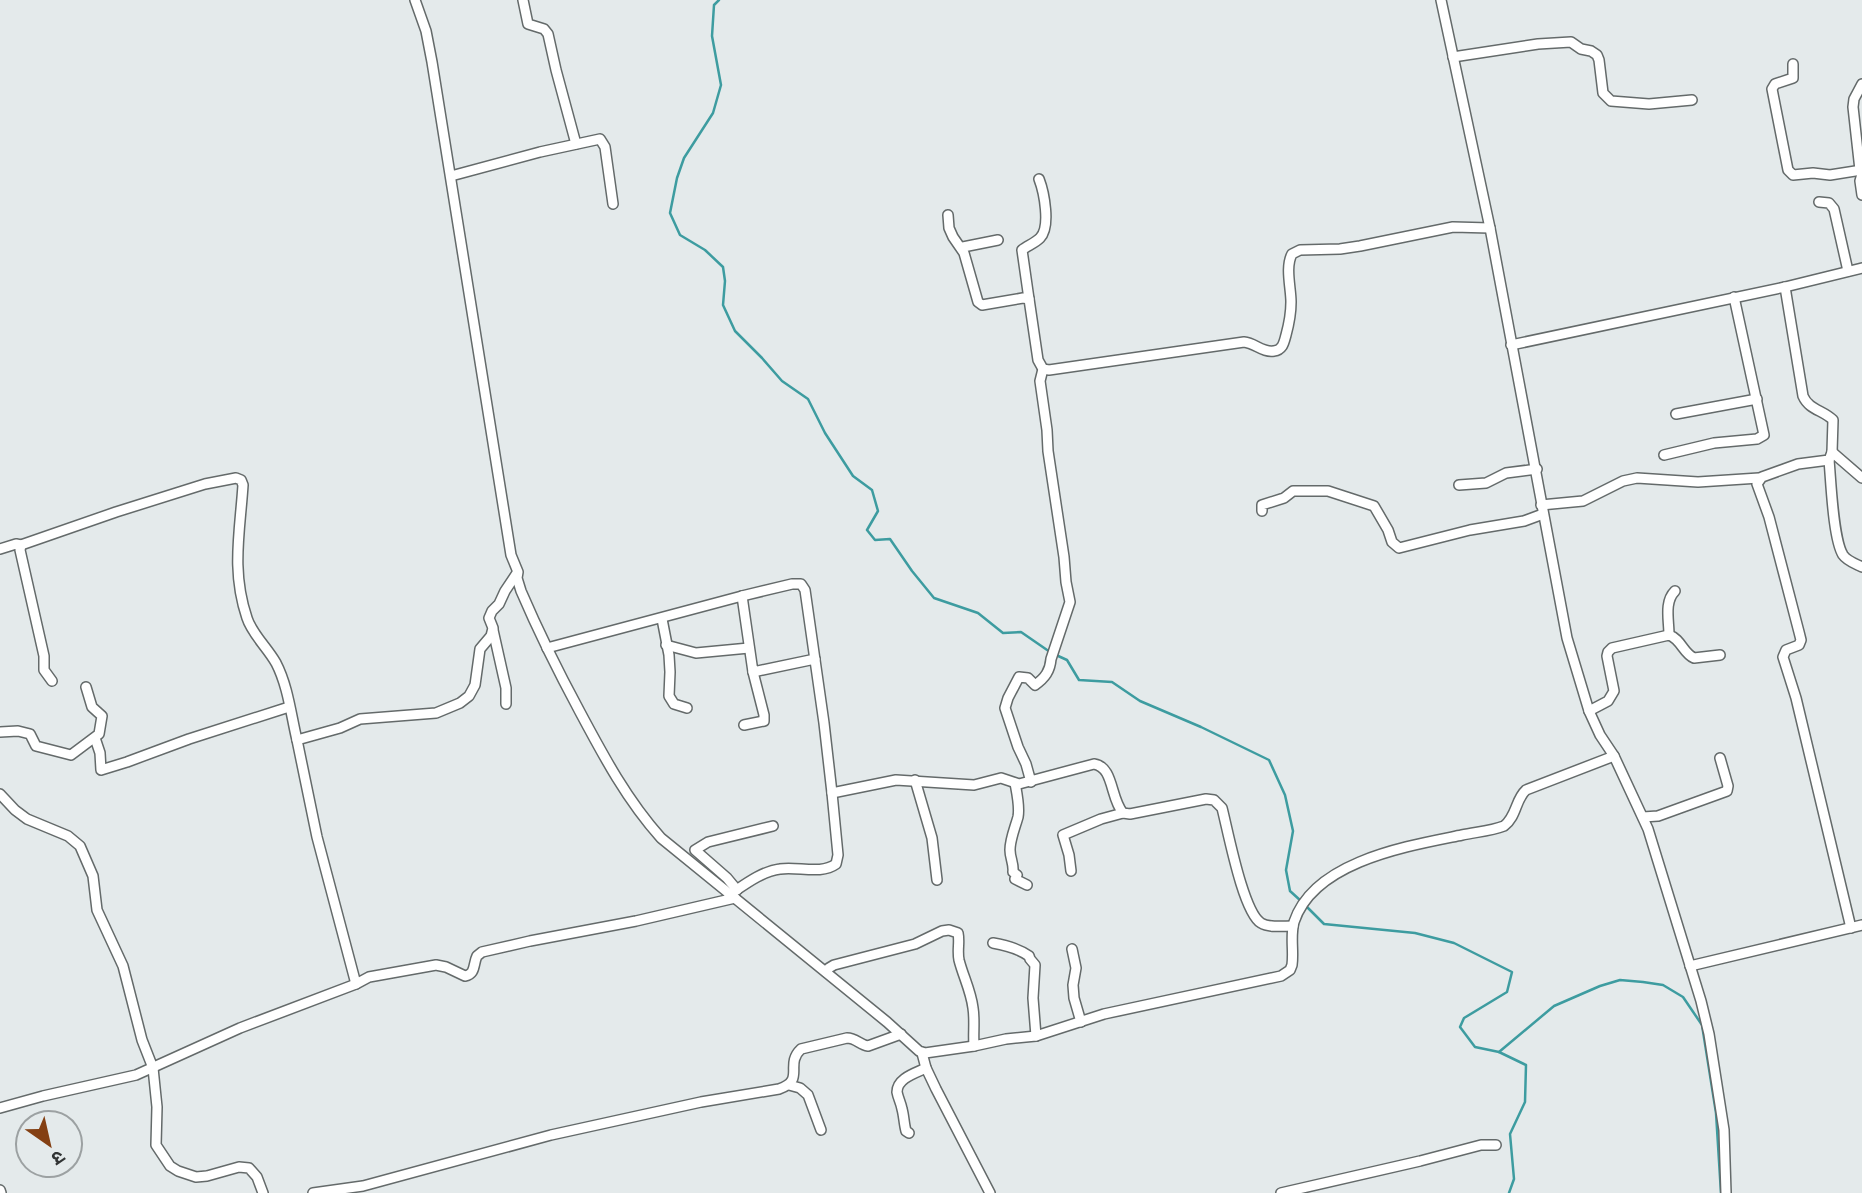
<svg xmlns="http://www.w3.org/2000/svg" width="1862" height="1193" font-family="Helvetica,'Noto Sans Devanagari',sans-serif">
  <rect width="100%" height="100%" fill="#e4eaeb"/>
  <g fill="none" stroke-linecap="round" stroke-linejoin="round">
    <!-- stream -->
    <g stroke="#3d9ca0" stroke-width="2.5">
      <polyline points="719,0 714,5 712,36 721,85 713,113 684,158 677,178 670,213 680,235 705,250 723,267 725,281 723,305 735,331 762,358 782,381 808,399 825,433 853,476 872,490 878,511 867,530 875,540 890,539 912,571 934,598 978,613 1003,633 1021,632 1050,652"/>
      <polyline points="1056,655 1067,660 1079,680 1112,682 1140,701 1201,727 1269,760 1285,795 1293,831 1286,870 1290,891 1301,901"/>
      <polyline points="1306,906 1324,924 1415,933 1454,943 1512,972 1507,992 1464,1018 1460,1027 1475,1047 1499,1052 1526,1065 1525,1102 1510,1134 1514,1179 1509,1193"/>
      <polyline points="1499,1052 1554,1006 1600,986 1620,980 1643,982 1663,985 1683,997 1702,1025 1716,1113 1721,1193"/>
    </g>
    <defs>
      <g id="minor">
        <path d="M415,0L426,31L432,62L511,555L518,572L517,578L521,591C539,633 559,673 580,712C604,757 627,800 661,838L887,1022L919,1051L925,1053L974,1046L1006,1039L1036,1036L1104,1014L1281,976L1290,970L1292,965C1294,951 1290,936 1294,922C1314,861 1408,846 1462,835C1476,832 1491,831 1504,826C1517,816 1515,800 1526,790L1614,756"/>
        <polyline points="523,0 528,24 544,29 548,34 556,70 576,144"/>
        <polyline points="1441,0 1490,228 1567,638 1589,711 1600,735 1614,756 1648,829 1701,1001 1709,1034 1724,1130 1726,1193"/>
        <polyline points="1453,57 1538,44 1571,42 1581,49 1591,51 1597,55 1599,60 1603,93 1611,101 1649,104 1692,100"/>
        <polyline points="1793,64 1793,78 1775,84 1772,89 1788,170 1793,175 1813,173 1830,175 1862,170"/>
        <polyline points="1860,170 1853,107 1854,99 1862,84"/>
        <polyline points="1862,174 1860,181 1862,195"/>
        <polyline points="451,176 540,152 600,139 605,147 613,204"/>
        <polyline points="1819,202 1829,203 1834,209 1848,271"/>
        <path d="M948,215L949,228L953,237L964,253L978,302L982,305L1023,298L1029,299L1038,360L1043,369L1049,370L1244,342C1255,343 1263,353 1274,351C1283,350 1284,342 1286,335C1289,324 1291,314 1291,302C1291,288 1285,267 1292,254L1300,250L1340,249L1360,246L1453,227L1490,228"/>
        <polyline points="962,249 963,247 998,240"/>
        <path d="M1785,287L1803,396C1809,410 1823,410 1833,420L1832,452L1829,460L1798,464L1762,477L1757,484L1769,517L1799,632L1801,640L1799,645L1786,650L1783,657L1796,698L1851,928"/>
        <path d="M1029,299L1022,250C1027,246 1035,243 1040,238C1051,227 1044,192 1039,179"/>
        <polyline points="1511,345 1785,287 1862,268"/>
        <polyline points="1676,414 1757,399"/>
        <polyline points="1832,452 1862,478"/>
        <polyline points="1664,455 1714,443 1757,439 1764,435 1734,297"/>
        <path d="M1829,460C1831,481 1833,539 1843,555C1847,561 1856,564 1862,567"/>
        <polyline points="1459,485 1486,483 1506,473 1537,469"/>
        <polyline points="1541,505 1583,501 1623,481 1637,478 1698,482 1759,478"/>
        <polyline points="1262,511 1262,505 1284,498 1293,491 1328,491 1374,506 1388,530 1392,542 1399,548 1470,530 1524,521 1543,514"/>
        <path d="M21,545L116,512L205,484L236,478L241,480L243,485C240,532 231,571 247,618C252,634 267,647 276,663C288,686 291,715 297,740"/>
        <polyline points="0,549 16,544 21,545 20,550 44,656 44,670 52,681"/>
        <polyline points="742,596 753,672 815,659"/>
        <polyline points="662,619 669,655 670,672 669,696 674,704 687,708"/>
        <polyline points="493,630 506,688 506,704"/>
        <path d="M1669,635C1669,620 1664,602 1675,591"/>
        <polyline points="666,645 696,653 749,648"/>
        <polyline points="547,648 742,596 792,584 801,584 805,590 824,723 832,793"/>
        <path d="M1589,711L1608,701L1614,691L1607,656L1608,652L1612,648L1669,635C1681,639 1683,653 1694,658L1720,655"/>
        <polyline points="744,725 764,721 764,715 753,672"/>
        <polyline points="0,732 18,731 30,734 36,746 71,755 99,734 102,716 92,707 86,687"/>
        <polyline points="95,738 100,753 101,770 127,762 189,739 289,707"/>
        <polyline points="915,780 932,838 937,880"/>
        <path d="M1031,782L1026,764L1018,747L1005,708L1008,698L1019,677L1028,678L1035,685C1045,678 1050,671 1051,659L1070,602L1066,582L1064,557L1048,451L1047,430L1040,381L1043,369"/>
        <path d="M1015,783C1017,794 1020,807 1018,817C1015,828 1010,839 1010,850C1010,858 1014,864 1013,872L1017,875L1015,879L1027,885"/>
        <polyline points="0,794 15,810 27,819 68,836 80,846 93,876 97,910 123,966 142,1040 153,1068 157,1107 156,1145 170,1166 178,1171 196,1177 207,1176 239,1167 249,1168 257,1177 263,1193"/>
        <polyline points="1643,817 1658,816 1727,791 1728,786 1720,758"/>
        <polyline points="1071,871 1069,855 1063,835 1101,819 1123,813"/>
        <polyline points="737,890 727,878 695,850 708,842 773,826"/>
        <path d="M729,895C744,885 762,871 780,869C797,866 821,875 836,864L838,855L832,793L896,780L974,785L1001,778L1019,784L1094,764C1114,767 1110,798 1123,813L1130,814L1206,799L1214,800L1222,808C1228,831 1243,912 1261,923C1269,928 1283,926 1293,926"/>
        <path d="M993,943C1005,945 1019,949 1029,956L1030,959L1035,965L1033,998L1036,1036"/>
        <polyline points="1072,949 1076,968 1073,985 1074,998 1081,1022"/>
        <polyline points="1690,966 1862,925"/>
        <path d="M826,972L829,968L834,965L915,944L942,931L949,930L958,933C960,942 957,950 959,960C963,976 971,991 973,1008C975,1020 973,1034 974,1046"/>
        <polyline points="356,984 317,837 297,740 340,728 360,719 436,713 460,703 469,696 475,685 480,649 491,636 493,628 489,618 492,611 499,604 505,591 517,573"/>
        <polyline points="922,1053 926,1068 936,1089 990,1193"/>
        <polyline points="789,1085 800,1088 808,1095 821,1130"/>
        <path d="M0,1108L43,1096L136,1075L240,1028L356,984L369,977L436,965L446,967L465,976C476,974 473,964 477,956L482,952L530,941L636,921L735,898"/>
        <path d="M909,1133L906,1131C904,1124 904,1116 902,1109C901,1103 898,1098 897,1092C897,1078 916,1073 926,1068"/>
        <polyline points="0,1190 1,1193"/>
        <path d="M313,1193L363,1186L551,1135L701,1102L779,1089C806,1080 784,1065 801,1049L847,1038C856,1038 860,1045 868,1046L901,1034"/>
        <polyline points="1281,1193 1420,1161 1481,1145 1496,1145"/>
      </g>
    </defs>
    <!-- minor casing -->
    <use href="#minor" stroke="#646a6a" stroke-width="12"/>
    <!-- minor -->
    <use href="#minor" stroke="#fff" stroke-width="9"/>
  </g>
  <!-- north arrow -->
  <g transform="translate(49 1144) rotate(146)"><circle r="33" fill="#e4eaeb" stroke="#9ca1a2" stroke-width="2"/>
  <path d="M0-5L12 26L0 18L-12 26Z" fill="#844013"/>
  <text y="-10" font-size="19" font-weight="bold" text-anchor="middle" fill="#313434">उ</text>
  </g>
</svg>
